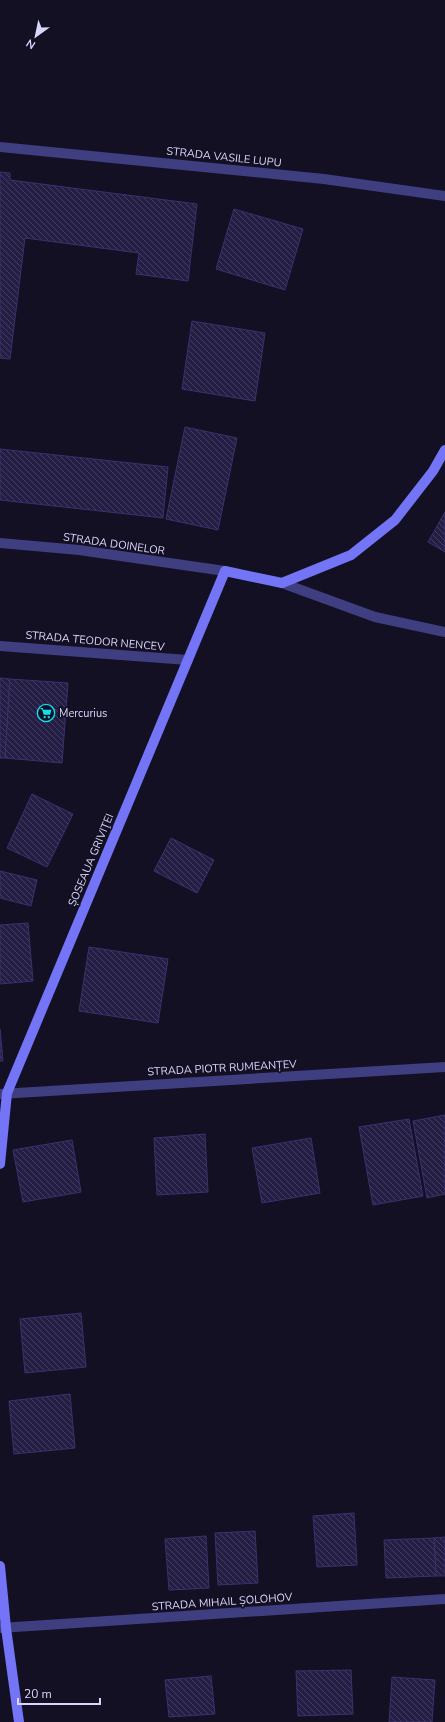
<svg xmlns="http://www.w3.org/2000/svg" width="445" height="1722" font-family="'Nunito Sans',sans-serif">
  <defs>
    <pattern id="building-back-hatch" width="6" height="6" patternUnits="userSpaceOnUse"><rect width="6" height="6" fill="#241d44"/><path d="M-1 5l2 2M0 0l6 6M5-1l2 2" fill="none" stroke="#433d60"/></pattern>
  </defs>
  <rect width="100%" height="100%" fill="#131024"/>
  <!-- building -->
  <g fill="url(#building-back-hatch)" stroke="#3b316e">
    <polygon points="0,172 10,173 10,180 197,204 188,281 136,274 139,253 25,238 10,359 0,358"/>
    <polygon points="234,209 303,229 285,290 216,269"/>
    <polygon points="192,321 265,333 255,401 182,389"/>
    <polygon points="185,427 237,438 218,530 166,519"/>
    <polygon points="0,449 168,467 163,518 0,500"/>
    <polygon points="445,512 445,552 428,542"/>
    <polygon points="0,678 10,679 5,758 0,758"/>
    <polygon points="10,679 68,683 62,763 5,758"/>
    <polygon points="32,794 73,814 47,867 7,848"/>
    <polygon points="171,838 214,860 197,893 154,871"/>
    <polygon points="0,871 37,880 31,906 0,898"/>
    <polygon points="28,923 33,981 0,984 0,925"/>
    <polygon points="89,947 168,959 158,1023 79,1011"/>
    <polygon points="0,1029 3,1061 0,1061"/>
    <polygon points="445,1115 445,1194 427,1198 413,1121"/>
    <polygon points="409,1119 423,1196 373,1205 359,1127"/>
    <polygon points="205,1134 208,1192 157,1195 154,1138"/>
    <polygon points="311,1138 320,1193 262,1203 252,1148"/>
    <polygon points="72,1140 81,1192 23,1202 13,1150"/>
    <polygon points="81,1313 86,1367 25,1373 20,1319"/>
    <polygon points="70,1394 75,1448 14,1454 9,1401"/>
    <polygon points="354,1513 357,1565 317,1567 313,1516"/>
    <polygon points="255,1531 258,1583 218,1585 215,1533"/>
    <polygon points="206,1536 209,1588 169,1590 165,1539"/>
    <polygon points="445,1537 445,1576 436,1576 434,1538"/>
    <polygon points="434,1538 436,1576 386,1578 384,1540"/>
    <polygon points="351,1670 353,1714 298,1716 296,1671"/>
    <polygon points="211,1676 215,1714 169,1717 165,1680"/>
    <polygon points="392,1677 435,1680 432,1722 389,1722"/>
  </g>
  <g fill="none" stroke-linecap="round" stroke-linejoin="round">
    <!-- street -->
    <g stroke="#3e3e80" stroke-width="10">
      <polyline points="0,147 324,179 445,196"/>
      <polyline points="0,543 79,550 225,571"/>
      <polyline points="282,583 375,617 445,632"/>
      <polyline points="0,646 188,660"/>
      <polyline points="0,1094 445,1067"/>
      <polyline points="0,1628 445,1599"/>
    </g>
    <!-- secondary -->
    <g stroke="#7374f6" stroke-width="10">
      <polyline points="0,1164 7,1093 225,571 282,583 351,555 395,520 433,471 445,450"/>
      <polyline points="0,1566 6,1628 19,1722"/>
    </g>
  </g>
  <!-- icons -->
  <defs>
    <symbol id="supermarket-ring" viewBox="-11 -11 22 22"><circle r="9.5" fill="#131024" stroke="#0fe1ef" stroke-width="1.5"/><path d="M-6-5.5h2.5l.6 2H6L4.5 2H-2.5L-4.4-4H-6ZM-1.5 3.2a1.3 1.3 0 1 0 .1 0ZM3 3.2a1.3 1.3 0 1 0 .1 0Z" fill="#0fe1ef"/></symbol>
  </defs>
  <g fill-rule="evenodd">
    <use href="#supermarket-ring" x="36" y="703" width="20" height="20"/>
  </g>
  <g text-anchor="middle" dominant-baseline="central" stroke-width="3.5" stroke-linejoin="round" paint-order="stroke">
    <!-- street labels -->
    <g font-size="11" fill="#d9d6fc" stroke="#131024">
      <text transform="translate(224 157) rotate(6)">STRADA VASILE LUPU</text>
      <text transform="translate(114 544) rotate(8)">STRADA DOINELOR</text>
      <text transform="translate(95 641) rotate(5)">STRADA TEODOR NENCEV</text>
      <text transform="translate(91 860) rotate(-67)">ȘOSEAUA GRIVIŢEI</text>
      <text transform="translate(222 1068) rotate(-3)">STRADA PIOTR RUMEANȚEV</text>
      <text transform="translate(222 1602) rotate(-4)">STRADA MIHAIL ȘOLOHOV</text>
    </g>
    <!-- poi labels -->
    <g font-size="11" fill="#d9d6fc" stroke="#131024" text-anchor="start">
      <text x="59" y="713">Mercurius</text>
    </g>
  </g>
  <!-- north arrow -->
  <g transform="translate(36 36) rotate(213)" stroke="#131024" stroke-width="3" paint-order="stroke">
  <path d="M0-3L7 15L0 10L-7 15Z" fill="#d9d6fc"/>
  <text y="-6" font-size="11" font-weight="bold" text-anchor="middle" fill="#d9d6fc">N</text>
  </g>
  <!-- scale -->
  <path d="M18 1698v6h82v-6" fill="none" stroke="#d9d6fc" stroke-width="2"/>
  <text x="24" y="1698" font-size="12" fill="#d9d6fc" stroke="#131024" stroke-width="3" paint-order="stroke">20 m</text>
</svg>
